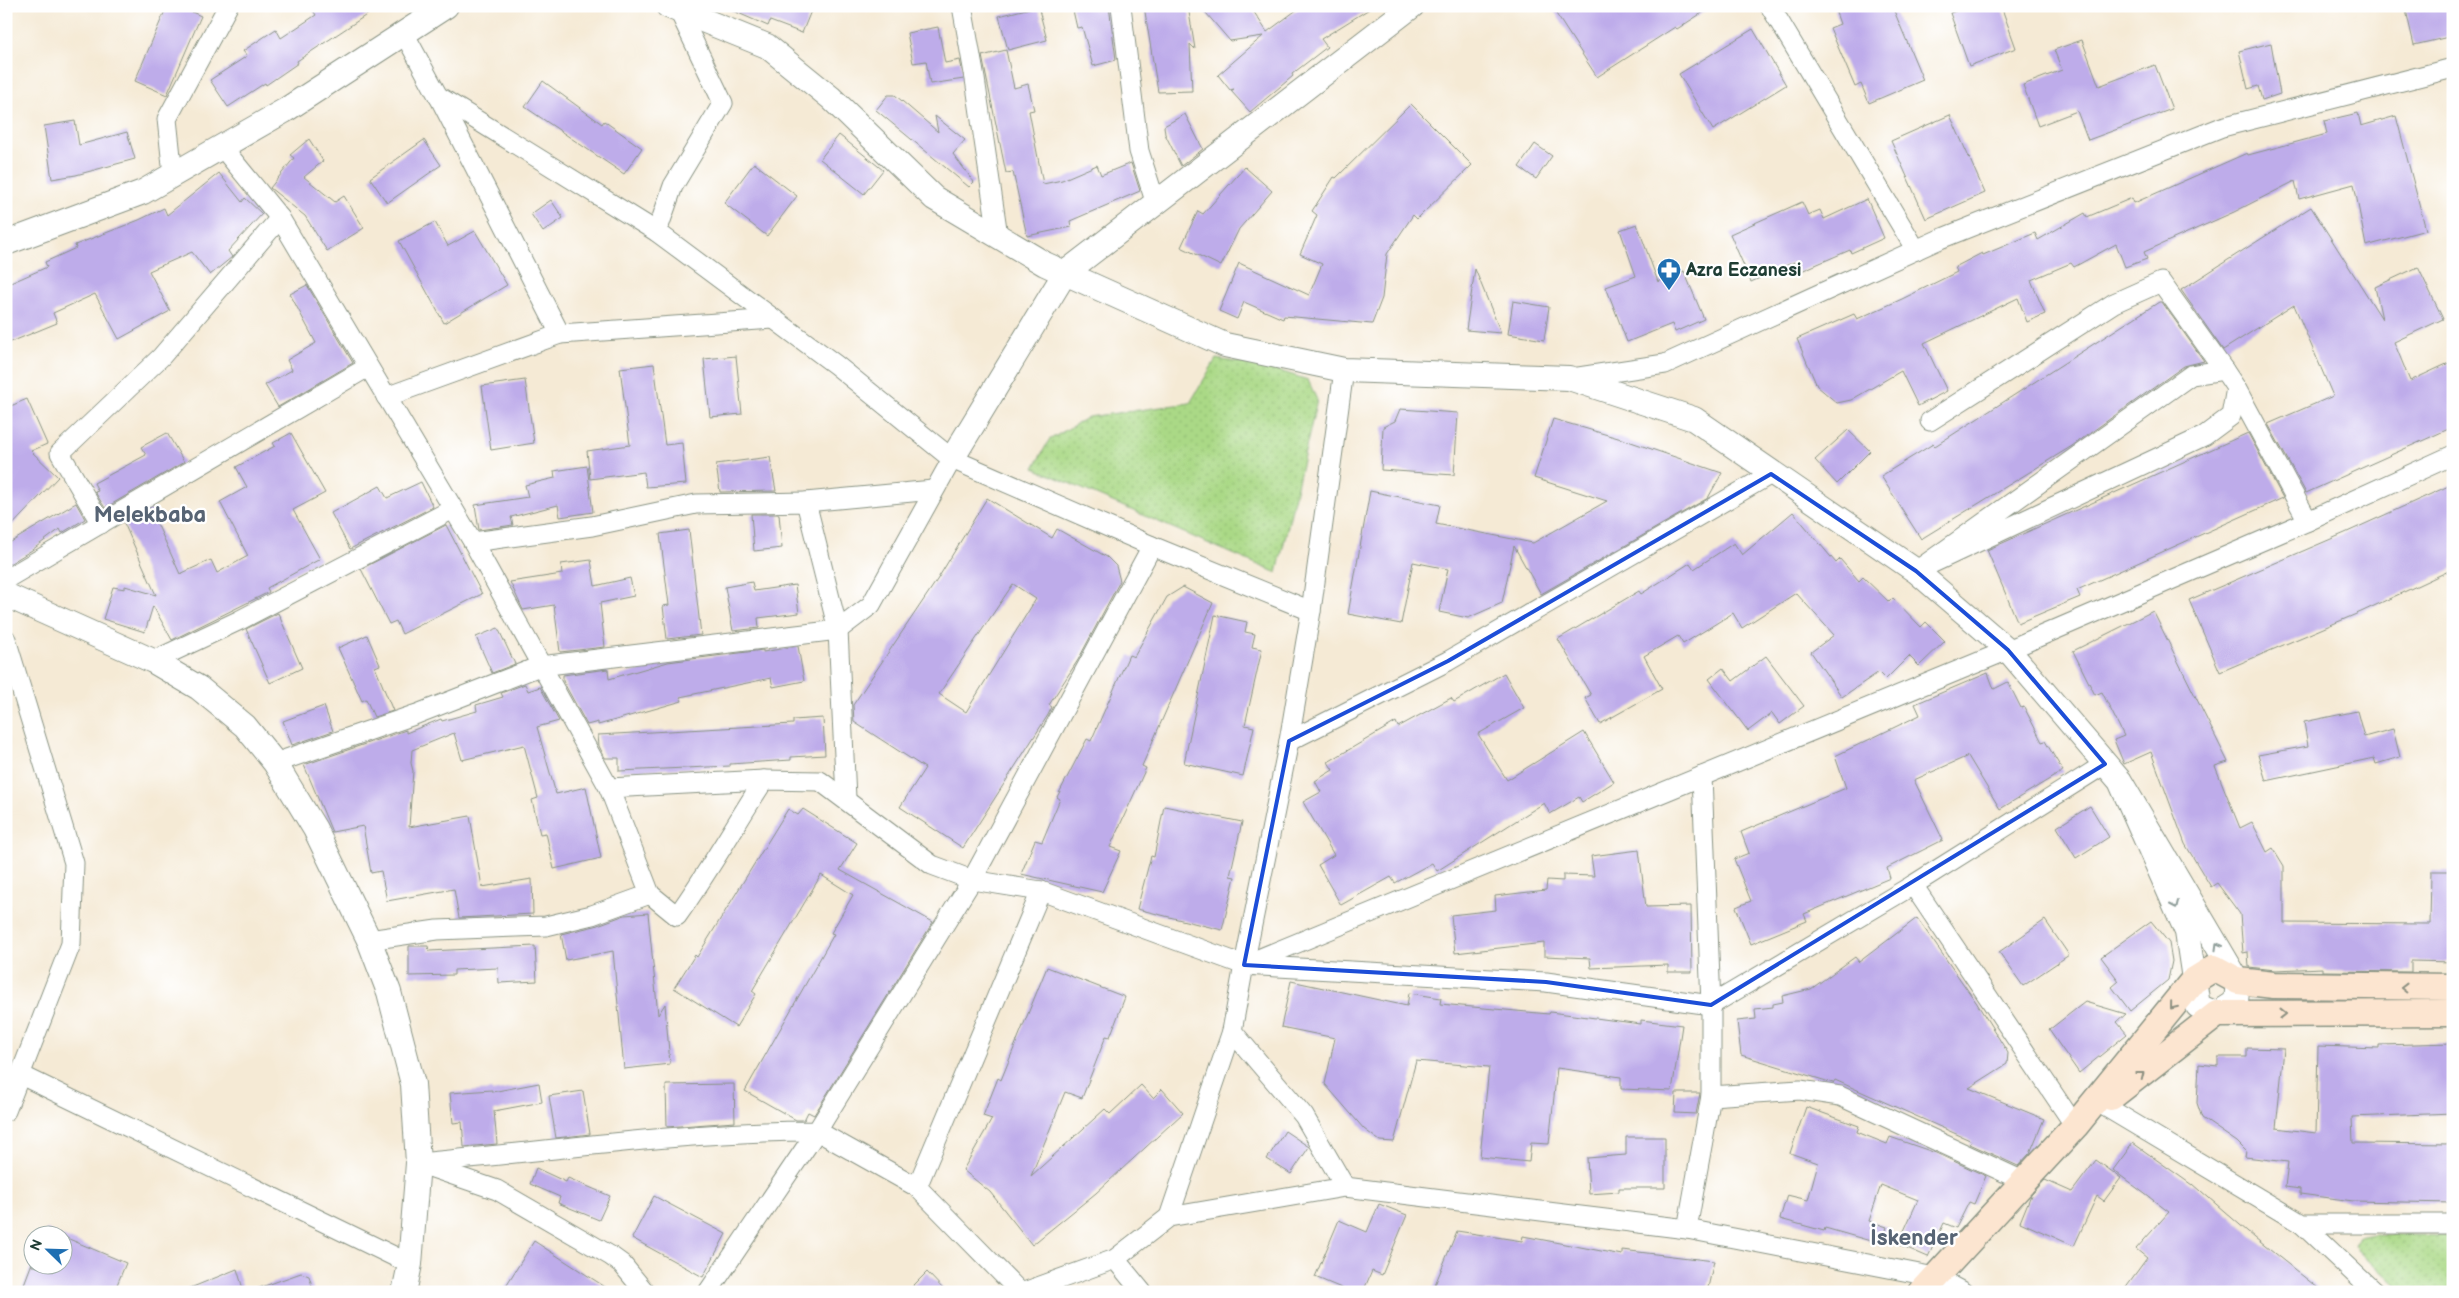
<svg xmlns="http://www.w3.org/2000/svg" width="2459" height="1298" font-family="'Balsamiq Sans',sans-serif">
  <defs>
    <pattern id="park-dots" width="8" height="8" patternUnits="userSpaceOnUse" patternTransform="scale(1.25)"><rect width="8" height="8" fill="#aad986"/><path d="M2 2h.1M6 6h.1" fill="none" stroke="#92bb74" stroke-width="1.8" stroke-linecap="round"/></pattern>
  </defs>
  <rect width="100%" height="100%" fill="#fff"/>
  <filter id="ink" filterUnits="userSpaceOnUse"><feTurbulence type="fractalNoise" baseFrequency=".02" numOctaves="2"/><feDisplacementMap in="SourceGraphic" scale="10" xChannelSelector="R" yChannelSelector="G"/><feConvolveMatrix kernelMatrix="1 2 1 2 8 2 1 2 1" color-interpolation-filters="sRGB"/></filter>
  <filter id="wash" filterUnits="userSpaceOnUse"><feTurbulence type="fractalNoise" baseFrequency=".0096" numOctaves="4" result="noise"/><feDisplacementMap in="SourceGraphic" scale="20" xChannelSelector="R" yChannelSelector="G"/><feGaussianBlur stdDeviation="1.12" result="paint"/><feColorMatrix in="noise" values="0 0 0 0 0 0 0 0 0 0 0 0 0 0 0 0 0 1.4 0 .05"/><feComposite in="paint" operator="in"/></filter>
  <g filter="url(#wash)">
    <rect width="100%" height="100%" fill="#f5ead5"/>
    <!-- park -->
    <g fill="url(#park-dots)" stroke="#648b5d">
      <polygon points="1216,359 1264,366 1308,380 1317,400 1277,573 1034,468 1049,440 1088,417 1190,403"/>
      <polygon points="2372,1234 2453,1236 2453,1292 2403,1292 2354,1246 2358,1237"/>
    </g>
    <g id="blocks">
      <!-- building -->
      <g fill="#beacea" fill-rule="evenodd">
        <polygon points="167,6 178,6 201,16 167,95 135,81"/>
        <polygon points="310,6 380,6 297,61 298,63 266,85 265,83 228,107 210,80 247,56 243,51 276,29 281,38 316,15"/>
        <polygon points="722,6 813,6 802,33 770,21 768,26"/>
        <polygon points="1038,6 1047,40 1008,50 999,16"/>
        <polygon points="1072,6 1109,6 1116,60 1093,66 1082,27 1077,28"/>
        <polygon points="1144,6 1188,6 1195,49 1190,44 1192,91 1158,92"/>
        <polygon points="1200,6 1250,6 1267,32 1302,6 1374,6 1321,39 1327,47 1292,74 1293,76 1250,112 1231,91 1234,89 1230,90 1218,75 1263,36 1230,41"/>
        <polygon points="1551,6 1713,6 1677,29 1675,27 1597,77"/>
        <polygon points="1845,6 1892,6 1923,80 1869,103 1861,84 1855,87 1830,28 1840,24 1835,10"/>
        <polygon points="1954,6 2001,6 2016,48 1969,66 1950,13 1956,11"/>
        <polygon points="2405,6 2453,6 2453,36 2414,45"/>
        <polygon points="938,27 945,63 960,60 964,79 930,84 926,61 913,63 907,33"/>
        <polygon points="1753,29 1786,85 1713,130 1679,74"/>
        <polygon points="2082,40 2099,86 2155,65 2172,109 2088,140 2077,111 2038,126 2023,85 2062,70 2054,50"/>
        <polygon points="2271,43 2280,94 2262,100 2258,86 2248,89 2239,51"/>
        <polygon points="1006,50 1014,88 1028,84 1034,110 1029,111 1043,184 1062,180 1097,165 1101,175 1131,163 1140,191 1070,221 1071,227 1027,236 1013,172 1006,173 982,56"/>
        <polygon points="543,81 602,124 604,121 642,148 624,174 525,107"/>
        <polygon points="888,95 895,95 938,132 935,116 965,140 953,154 974,182 969,187 876,110"/>
        <polygon points="1411,104 1472,165 1417,219 1413,215 1387,254 1382,298 1372,324 1284,316 1283,319 1244,302 1237,319 1219,311 1239,263 1309,295 1322,264 1300,254 1317,215 1312,211 1334,177 1336,178"/>
        <polygon points="2358,113 2361,126 2396,116 2426,230 2366,246 2354,184 2299,199 2295,181 2234,212 2144,252 2147,259 2125,267 2116,244 2074,267 2071,263 2031,280 2045,314 2027,322 2018,298 1924,343 1947,391 1918,406 1901,371 1851,400 1837,403 1817,386 1797,339 1854,314 1857,319 1902,299 1957,272 1955,267 1982,253 1983,255 2035,233 2038,240 2085,213 2087,217 2132,198 2134,203 2247,153 2248,155 2327,134 2324,121"/>
        <polygon points="1185,114 1203,149 1181,166 1165,134 1164,126"/>
        <polygon points="1950,115 1985,193 1926,219 1891,141"/>
        <polygon points="75,121 79,145 127,132 135,159 76,175 52,179 44,126"/>
        <polygon points="839,135 883,170 864,194 820,159"/>
        <polygon points="309,139 323,161 304,177 335,202 344,196 364,228 327,251 305,216 270,188 294,158 290,155"/>
        <polygon points="424,140 441,165 387,203 370,178"/>
        <polygon points="1535,144 1552,156 1536,179 1519,167"/>
        <polygon points="754,163 797,196 767,236 724,203"/>
        <polygon points="1245,167 1272,191 1239,229 1221,266 1181,247 1198,211 1203,214"/>
        <polygon points="219,173 242,202 245,198 262,214 228,251 232,257 210,275 192,252 149,271 170,311 119,339 95,294 53,313 57,323 6,344 6,285 47,267 45,262 76,248 75,245 139,220 164,208 167,215"/>
        <polygon points="1867,199 1884,238 1851,253 1850,250 1799,272 1794,262 1751,282 1730,234 1802,202 1808,215 1820,210 1824,219"/>
        <polygon points="551,200 563,218 543,232 531,214"/>
        <polygon points="2311,207 2382,319 2375,287 2418,267 2443,319 2394,342 2410,381 2453,361 2453,427 2306,493 2268,424 2333,396 2294,305 2223,350 2181,290"/>
        <polygon points="435,222 448,246 475,231 507,285 444,323 399,241"/>
        <polygon points="1637,224 1658,282 1684,271 1704,319 1675,332 1672,324 1627,342 1606,287 1636,276 1620,230"/>
        <polygon points="1475,269 1501,333 1466,330"/>
        <polygon points="307,285 353,363 278,407 265,385 292,370 287,360 316,343 290,294"/>
        <polygon points="1513,301 1549,307 1544,340 1508,334"/>
        <polygon points="2159,302 2162,302 2204,361 2184,366 2072,446 1921,539 1881,476 1933,444 1935,446"/>
        <polygon points="736,356 742,414 710,417 704,359"/>
        <polygon points="654,364 665,445 682,443 686,484 646,487 644,472 590,479 587,451 630,445 620,368"/>
        <polygon points="525,380 534,443 491,450 482,386"/>
        <polygon points="27,399 47,444 31,451 58,477 6,532 6,408"/>
        <polygon points="1400,409 1458,413 1454,475 1381,470 1383,427 1395,421"/>
        <polygon points="1553,419 1625,440 1722,473 1708,498 1541,594 1514,546 1502,603 1468,618 1439,612 1448,569 1413,562 1401,624 1348,614 1370,491 1440,505 1436,524 1533,543 1607,501 1534,478"/>
        <polygon points="1848,430 1870,451 1837,484 1815,460"/>
        <polygon points="167,433 184,462 105,508 95,492 98,491 94,483 146,455 141,447"/>
        <polygon points="291,433 325,493 293,510 320,559 267,588 269,592 172,640 153,606 145,632 103,619 113,587 125,589 125,586 156,595 124,523 150,508 180,574 211,560 217,573 248,556 220,502 247,487 236,467 275,446 273,443"/>
        <polygon points="2248,433 2283,498 2077,590 2080,597 2018,623 1987,550"/>
        <polygon points="770,457 776,491 720,492 716,464"/>
        <polygon points="587,466 593,512 560,517 558,505 511,517 513,525 479,530 475,505 528,497 525,485 555,478 554,471"/>
        <polygon points="421,482 433,507 350,549 331,513 380,486 387,498"/>
        <polygon points="2453,484 2453,569 2361,612 2220,672 2189,600 2345,533"/>
        <path d="M987,498L1052,538L1057,529L1107,557L1116,566L1120,581L1078,660L1049,705L1052,707L1048,715L963,848L900,807L925,768L854,722L853,705L937,580ZM1013,584L1036,599L966,712L939,694Z"/>
        <polygon points="76,503 85,519 62,533 60,529 32,550 6,566 6,545"/>
        <polygon points="1793,512 1836,563 1840,559 1859,581 1863,577 1889,602 1893,598 1921,627 1926,622 1945,641 1919,666 1909,656 1886,679 1879,672 1842,697 1811,652 1834,635 1796,593 1742,628 1733,613 1683,644 1678,636 1644,656 1662,689 1600,724 1585,698 1591,695 1558,639 1639,591 1641,594 1690,563 1694,569 1734,543 1742,555"/>
        <polygon points="751,514 779,514 782,548 754,551"/>
        <polygon points="446,525 482,594 402,634 396,621 389,624 361,569"/>
        <polygon points="689,530 701,635 667,639 663,606 669,605 660,534"/>
        <polygon points="591,560 595,586 630,578 634,596 600,603 605,647 560,652 554,605 523,610 510,582 562,574 561,564"/>
        <polygon points="752,582 754,591 795,585 799,613 758,618 759,628 733,631 725,587"/>
        <polygon points="1183,587 1213,603 1142,766 1146,768 1110,847 1121,851 1102,892 1021,874 1035,840 1042,842 1060,799 1057,797 1087,739 1091,741 1129,655 1134,657 1167,597"/>
        <polygon points="2153,611 2228,762 2215,766 2240,828 2252,822 2267,852 2273,848 2284,866 2284,923 2430,924 2431,871 2453,871 2453,962 2411,961 2411,972 2323,971 2323,968 2275,970 2249,967 2248,952 2243,953 2240,914 2217,883 2211,887 2185,844 2151,752 2124,764 2114,740 2124,736 2102,692 2095,695 2073,651"/>
        <polygon points="278,613 302,668 270,683 246,629"/>
        <polygon points="1215,615 1247,622 1245,632 1255,634 1252,647 1262,649 1245,725 1254,727 1243,776 1184,763"/>
        <polygon points="498,628 515,664 492,673 476,637"/>
        <polygon points="367,635 380,665 375,667 393,711 374,717 366,699 362,701 338,648"/>
        <polygon points="798,646 804,681 773,687 771,678 680,697 682,701 598,725 598,722 587,725 563,681 563,675 608,669 609,679 668,662 763,650 763,652"/>
        <polygon points="1766,656 1804,706 1780,724 1772,713 1748,731 1709,679 1723,668 1733,681"/>
        <polygon points="1504,673 1524,708 1478,734 1507,780 1584,732 1614,782 1582,802 1579,797 1550,814 1544,803 1437,871 1432,863 1395,883 1391,877 1341,905 1318,865 1334,855 1303,802 1321,792 1315,781 1333,770 1328,762 1396,722 1398,727 1451,698 1454,702"/>
        <polygon points="1988,673 1994,689 2008,682 2021,708 2024,707 2042,742 2045,741 2063,771 2000,809 1968,756 1914,780 1943,840 1887,868 1890,878 1804,914 1807,921 1751,944 1736,907 1751,901 1734,859 1749,853 1741,832 1846,788 1835,756 1920,715 1915,704"/>
        <polygon points="525,684 528,691 540,687 559,721 537,727 556,794 586,787 601,858 554,869 546,833 540,834 532,800 538,798 524,745 462,760 454,733 412,750 411,763 413,771 409,827 470,816 482,887 532,879 533,914 459,918 454,889 387,901 381,871 371,873 363,826 332,832 304,765 406,730 406,733 441,719 442,721 477,711 476,705 503,697 501,693"/>
        <polygon points="324,706 333,731 292,745 283,721"/>
        <polygon points="2357,711 2364,737 2393,729 2400,757 2376,764 2374,758 2266,781 2258,755 2308,746 2304,722"/>
        <polygon points="823,718 825,755 791,757 791,760 730,764 730,766 619,771 619,758 605,758 599,746 598,735 793,724 793,720"/>
        <polygon points="1164,806 1242,822 1230,876 1235,877 1222,930 1137,909 1151,856 1154,857"/>
        <polygon points="2090,806 2109,837 2076,858 2057,827"/>
        <polygon points="788,809 798,815 803,809 857,843 840,870 933,922 814,1115 808,1112 804,1120 796,1120 745,1091 834,934 831,933 853,895 821,875 752,991 756,994 736,1027 674,988 695,955 697,957"/>
        <polygon points="1639,850 1646,907 1691,906 1692,972 1668,972 1668,965 1591,968 1590,958 1544,956 1544,943 1455,953 1451,915 1496,910 1495,896 1546,890 1547,880 1563,881 1563,875 1594,876 1591,856"/>
        <polygon points="648,913 658,1015 665,1004 670,1064 624,1069 613,951 566,960 561,934 595,926 625,915"/>
        <polygon points="1917,918 1976,1002 2008,1053 2007,1064 1969,1088 2044,1119 2030,1153 2018,1166 1970,1144 1972,1141 1835,1080 1833,1083 1741,1055 1737,1021 1756,1019 1755,1009 1773,1007 1773,1004 1783,1002 1782,996 1811,989 1855,957 1859,962"/>
        <polygon points="2045,920 2069,955 2023,986 1999,952"/>
        <polygon points="2151,921 2169,943 2172,961 2168,980 2130,1011 2112,987 2119,981 2101,957"/>
        <polygon points="409,946 428,946 429,951 535,946 537,981 499,983 498,968 454,970 454,975 409,976"/>
        <polygon points="1047,967 1125,997 1110,1037 1106,1036 1082,1098 1065,1092 1031,1176 1105,1109 1110,1114 1141,1085 1153,1098 1162,1089 1183,1113 1096,1193 1032,1245 990,1192 963,1170 992,1119 983,1116 998,1078 1001,1080"/>
        <polygon points="1291,981 1407,1006 1409,993 1441,998 1440,1004 1549,1014 1550,1012 1641,1024 1641,1020 1682,1025 1672,1091 1621,1089 1621,1077 1557,1068 1549,1144 1531,1143 1529,1162 1480,1157 1489,1067 1416,1061 1394,1142 1380,1141 1364,1129 1325,1084 1335,1038 1281,1027"/>
        <polygon points="2085,1002 2126,1014 2117,1022 2127,1034 2079,1073 2049,1030"/>
        <polygon points="2453,1043 2453,1113 2352,1117 2353,1143 2453,1144 2453,1203 2353,1201 2300,1194 2300,1189 2285,1187 2288,1162 2245,1157 2246,1151 2237,1142 2202,1118 2197,1103 2199,1064 2218,1066 2218,1057 2247,1057 2247,1048 2284,1049 2276,1128 2316,1133 2318,1046 2379,1048 2379,1045"/>
        <polygon points="539,1083 542,1102 494,1111 497,1144 464,1147 462,1122 453,1123 450,1093 492,1090 492,1092"/>
        <polygon points="734,1084 735,1122 667,1127 666,1085"/>
        <polygon points="583,1091 590,1134 556,1138 549,1096"/>
        <polygon points="1676,1093 1700,1093 1696,1114 1675,1113"/>
        <polygon points="1806,1107 1859,1126 1857,1132 1887,1144 1890,1137 1936,1153 1986,1176 1974,1204 1969,1202 1956,1228 1944,1223 1928,1257 1898,1244 1918,1200 1881,1185 1869,1221 1887,1227 1881,1244 1825,1228 1824,1231 1780,1219 1787,1195 1808,1200 1818,1163 1790,1153"/>
        <polygon points="1285,1131 1309,1147 1291,1174 1267,1159"/>
        <polygon points="1626,1137 1665,1137 1665,1188 1619,1188 1619,1192 1589,1194 1587,1158 1626,1155"/>
        <polygon points="2133,1143 2192,1185 2193,1184 2255,1238 2323,1292 2122,1292 2147,1258 2136,1249 2169,1212 2113,1170"/>
        <polygon points="2096,1160 2121,1178 2104,1201 2097,1196 2074,1246 2020,1222 2031,1195 2045,1180 2072,1192"/>
        <polygon points="536,1168 566,1182 568,1178 610,1196 599,1220 558,1203 560,1197 530,1184"/>
        <polygon points="654,1196 726,1234 703,1277 632,1238"/>
        <polygon points="1379,1204 1407,1215 1382,1275 1372,1271 1363,1292 1351,1292 1315,1277 1339,1220 1367,1232"/>
        <polygon points="47,1229 61,1236 44,1236"/>
        <polygon points="1457,1231 1522,1241 1523,1236 1622,1255 1622,1250 1714,1261 1707,1292 1432,1292"/>
        <polygon points="62,1236 126,1263 114,1292 21,1292 32,1263 32,1266 62,1266"/>
        <polygon points="534,1241 613,1292 502,1292"/>
        <polygon points="237,1269 244,1292 183,1292 183,1291"/>
        <polygon points="927,1272 946,1292 907,1292"/>
        <polygon points="301,1273 309,1276 314,1292 256,1292 256,1289"/>
      </g>
    </g>
  </g>
  <g filter="url(#ink)">
    <use href="#blocks" fill-opacity="0" stroke="#8a9484" stroke-width="1"/>
    <g fill="none" stroke-linecap="round" stroke-linejoin="round">
      <defs>
        <g id="minor">
          <polyline points="962,6 975,79 998,236"/>
          <polyline points="1121,6 1139,151 1156,204"/>
          <polyline points="1770,6 1916,250"/>
          <polyline points="404,33 438,96 657,232 836,365 952,459 1152,546 1311,611"/>
          <polyline points="439,97 560,334"/>
          <polyline points="222,147 280,218 473,542 609,788 764,780 820,781 932,865 972,880 1041,891 1244,965 2008,650 2308,521 2453,455"/>
          <polyline points="173,175 167,119 228,6"/>
          <polyline points="657,232 673,186 723,103 679,11"/>
          <polygon points="2224,370 2236,388 2231,416 2204,436 1916,571 2191,375"/>
          <polyline points="1572,378 1665,364 1940,239 2222,127 2453,68"/>
          <polyline points="2236,388 2308,521"/>
          <polyline points="386,397 560,334 773,319"/>
          <polyline points="1930,421 2114,303 2161,282 2224,370"/>
          <polyline points="806,502 933,490"/>
          <polyline points="101,524 60,453 161,357 280,218"/>
          <polyline points="473,542 592,526 696,504 806,502 838,630 846,798"/>
          <polyline points="6,579 368,367"/>
          <polyline points="6,639 74,863 71,944 6,1111"/>
          <polyline points="153,661 240,620 453,509"/>
          <polyline points="1289,741 1448,661 1771,474"/>
          <polyline points="275,763 417,714 540,666 838,630 871,605 952,459"/>
          <polyline points="1913,885 2075,1126"/>
          <path d="M650,894L677,916C708,873 735,825 764,780"/>
          <polyline points="369,940 437,930 546,926 592,915 650,894 609,788"/>
          <polyline points="1244,965 1289,741 1311,611 1344,370"/>
          <polyline points="21,1075 410,1264"/>
          <polyline points="1711,1096 1800,1090 1840,1096 2023,1181"/>
          <polyline points="2101,1104 2302,1224 2453,1224"/>
          <path d="M418,1163C550,1151 684,1131 817,1131L972,880L1152,546"/>
          <polyline points="424,1165 497,1190 611,1256 622,1264 645,1292"/>
          <polyline points="917,1187 1041,891"/>
          <polyline points="1345,1187 1304,1116 1232,1031 1244,965 1546,982 1711,1005 1913,885 2105,764"/>
          <polyline points="1169,1217 1232,1031"/>
          <polyline points="2302,1224 2374,1292"/>
          <polyline points="1687,1229 1711,1096 1711,1005 1702,776"/>
          <polyline points="1115,1259 1142,1292"/>
          <polyline points="708,1292 817,1131 917,1187 1020,1292"/>
          <polyline points="1024,1292 1115,1259 1169,1217 1345,1187 1687,1229 1935,1277 1963,1292"/>
        </g>
        <g id="tertiary">
          <polyline points="668,6 767,46 831,98 934,198 1045,264 1225,345 1344,370 1569,378 1694,419 1916,571 2008,650 2120,781 2238,981 2236,1002 2217,1014 2198,1006 2187,932 2120,781"/>
          <polyline points="6,243 143,192 284,111 446,6"/>
          <polyline points="952,459 1065,273 1412,6"/>
          <polyline points="6,595 153,661 199,688 245,726 275,763 315,829 369,940 389,992 413,1084 418,1163 410,1264 405,1288"/>
        </g>
        <g id="secondary">
          <polyline points="2111,1097 2217,1014 2453,1013"/>
          <polyline points="1922,1292 2075,1126 2193,981 2214,968 2238,981 2274,985 2453,987"/>
        </g>
      </defs>
      <!-- minor casing -->
      <use href="#minor" stroke="#8a9484" stroke-width="21"/>
      <!-- tertiary casing -->
      <use href="#tertiary" stroke="#8a9484" stroke-width="26"/>
      <!-- secondary casing -->
      <use href="#secondary" stroke="#8a9484" stroke-width="29"/>
      <!-- minor -->
      <use href="#minor" stroke="#fff" stroke-width="19"/>
      <!-- tertiary -->
      <use href="#tertiary" stroke="#fff" stroke-width="24"/>
      <!-- secondary -->
      <use href="#secondary" stroke="#fce5d0" stroke-width="26"/>
    </g>
    <!-- one-way arrows -->
    <defs><path id="oneway-chevron" d="M-2-3.5L2.5 0L-2 3.5" fill="none" stroke-width="1.6" stroke-linecap="round" stroke-linejoin="round" transform="scale(1.25)"/></defs>
    <g stroke="#8f9e9a">
      <use href="#oneway-chevron" transform="translate(2175 905) rotate(66)"/>
      <use href="#oneway-chevron" transform="translate(2218 946) rotate(-120)"/>
    </g>
    <g stroke="#8e9182">
      <use href="#oneway-chevron" transform="translate(2404 988) rotate(-179)"/>
      <use href="#oneway-chevron" transform="translate(2173 1006) rotate(129)"/>
      <use href="#oneway-chevron" transform="translate(2283 1014)"/>
      <use href="#oneway-chevron" transform="translate(2141 1075) rotate(-38)"/>
    </g>
  </g>
  <!-- marked area -->
  <path fill="none" stroke="#1d4ed8" stroke-width="4" stroke-linejoin="round" d="M1771,474L1916,571L2008,650L2105,764L1711,1005L1546,982L1244,965L1289,741L1448,661Z"/>
  <!-- icons -->
  <defs>
    <symbol id="pharmacy-pin" viewBox="-11 -11 22 30"><path d="M0 17L-7.5 6A9.5 9.5 0 1 1 7.5 6Z" fill="#1f6fb2" stroke="#fff"/><path d="M-2-6h4v4h4v4h-4v4h-4v-4h-4v-4h4Z" fill="#fff"/></symbol>
  </defs>
  <g fill-rule="evenodd">
    <use href="#pharmacy-pin" x="1655" y="256" width="28" height="38"/>
  </g>
  <g text-anchor="middle" dominant-baseline="central" stroke-width="4.5" stroke-linejoin="round" paint-order="stroke">
    <!-- poi labels -->
    <g font-size="18" font-weight="bold" fill="#1f3d34" stroke="#fff" text-anchor="start">
      <text x="1686" y="270">Azra Eczanesi</text>
    </g>
    <!-- district labels -->
    <g font-size="22" font-weight="bold" fill="#576474" stroke="#fff">
      <text x="150" y="515">Melekbaba</text>
      <text x="1914" y="1238">İskender</text>
    </g>
  </g>
  <!-- margin -->
  <rect width="2459" height="1298" fill="none" stroke="#fff" stroke-width="25"/>
  <!-- north arrow -->
  <g transform="translate(48 1250) rotate(293)"><circle r="24" fill="#ffffff" stroke="#a5b1ae"/>
  <path d="M0-4L9 19L0 12L-9 19Z" fill="#1f6fb2"/>
  <text y="-8" font-size="14" font-weight="bold" text-anchor="middle" fill="#1f3d34">N</text>
  </g>
</svg>
